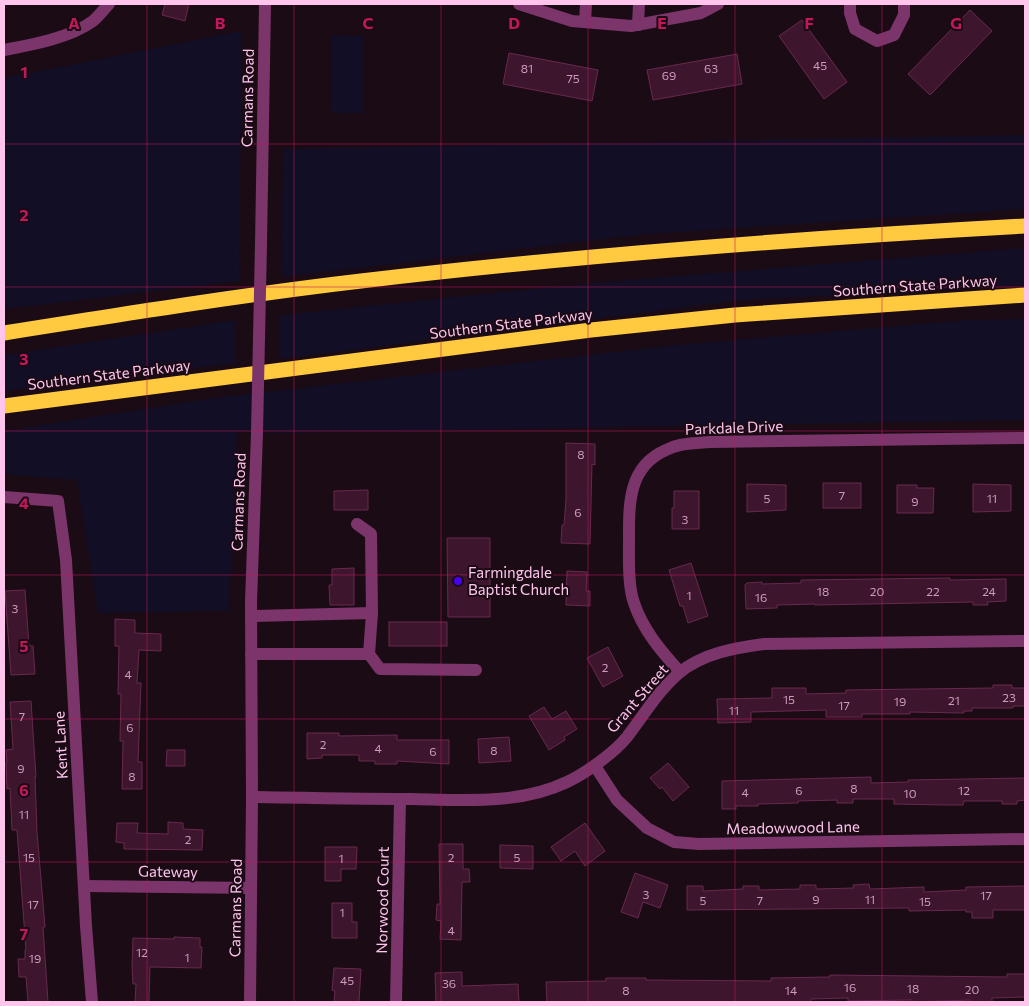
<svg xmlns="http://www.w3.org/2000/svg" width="1029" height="1006" font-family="Commissioner,sans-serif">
  <rect width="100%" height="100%" fill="#1b0b15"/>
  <!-- green -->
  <g fill="#120e25">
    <polygon points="242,31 239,281 4,309 4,78"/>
    <polygon points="332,35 364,36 364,113 331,113"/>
    <polygon points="1025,135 1025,209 647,234 281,277 283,149"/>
    <polygon points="1025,248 1025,285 741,300 279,359 280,315 614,281"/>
    <polygon points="1025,319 1025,420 278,433 237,432 229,611 98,613 77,480 4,474 4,431 214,398 677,345 969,320"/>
    <polygon points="236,320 236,363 128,375 4,391 4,355"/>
  </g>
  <!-- building -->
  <g fill="#3d162d" stroke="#69284f">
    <polygon points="165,4 189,4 185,21 162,15"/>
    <polygon points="970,10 992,31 930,95 908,74"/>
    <polygon points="802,20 847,82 824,99 779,36"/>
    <polygon points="509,53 598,70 592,101 503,84"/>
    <polygon points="737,54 742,84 653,100 647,70"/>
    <polygon points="566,443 595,444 595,465 592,464 590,544 561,543 562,525 564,525 566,499"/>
    <rect x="823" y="483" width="38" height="25"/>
    <polygon points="747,484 786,485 786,510 747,512"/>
    <polygon points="973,484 1011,485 1011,511 973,512"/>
    <polygon points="897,485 917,485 917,488 934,488 933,513 897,513"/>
    <polygon points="368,490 368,510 334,510 334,491"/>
    <polygon points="674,491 699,491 699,529 672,529 672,508 674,508"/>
    <polygon points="447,538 490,538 490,617 448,617"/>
    <polygon points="691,563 708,616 688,623 683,606 680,606 669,570"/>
    <polygon points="354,568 354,605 330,605 329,585 332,585 332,569"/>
    <polygon points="567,571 587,572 586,591 590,591 590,606 566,605"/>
    <polygon points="950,578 950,580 1006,579 1006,601 987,602 988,605 973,605 973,602 815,605 815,604 777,605 777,608 746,609 745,585 747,583 762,582 762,584 801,583 801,580"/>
    <polygon points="25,590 29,646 33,646 35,674 11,675 5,591"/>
    <polygon points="115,619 135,620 135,633 161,634 161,651 139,650 137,683 141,683 138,762 142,762 142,789 122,789 123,741 120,741 121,694 118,694 119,646 115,646"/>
    <rect x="389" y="622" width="58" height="24"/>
    <polygon points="608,647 623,676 603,687 587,658"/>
    <polygon points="993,685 1012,685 1012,688 1025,688 1025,706 1013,706 1013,708 972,708 972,711 964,711 964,713 910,712 910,714 862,714 862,717 826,717 826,710 751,712 751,722 718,723 717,699 772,698 772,688 806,688 806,694 846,693 846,690 993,688"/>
    <polygon points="31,701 36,777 35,777 37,832 45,927 43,927 48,1002 28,1002 26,977 19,977 18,959 25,959 25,950 26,950 17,830 12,830 10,788 7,789 6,762 7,762 6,750 13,749 10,702"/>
    <polygon points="544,707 552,719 566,711 577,729 564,737 565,740 549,750 529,716"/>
    <polygon points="307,733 339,733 339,736 397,735 397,740 449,740 449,764 397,761 397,764 375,764 375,761 359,761 359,755 322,755 322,758 307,759"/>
    <polygon points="509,737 511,761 479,763 478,739"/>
    <polygon points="167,750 185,750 185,766 166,766"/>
    <polygon points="668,763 689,787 673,801 662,787 660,789 650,778"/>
    <polygon points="871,777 871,783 908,782 908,780 1025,778 1025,800 1017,801 1017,804 1002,804 1002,801 964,801 963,805 947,805 894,804 894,799 853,799 853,803 837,803 837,800 798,801 798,803 758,804 758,806 736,806 736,809 722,809 722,781"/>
    <polygon points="168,822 183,823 183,829 203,830 202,850 124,849 124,843 116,842 117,823 138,823 137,833 168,834"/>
    <polygon points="585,823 605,851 585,866 575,851 561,861 551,847"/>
    <polygon points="439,844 463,844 463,869 469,869 470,882 462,882 461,940 440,939 441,921 436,920 437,904 440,904"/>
    <polygon points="500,845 533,846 533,869 500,868"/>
    <polygon points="325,847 357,847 356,869 341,869 341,881 325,881"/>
    <polygon points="635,873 668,885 660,908 643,902 638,918 621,912"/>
    <polygon points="869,884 870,889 924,887 924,892 966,890 966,887 1025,886 1025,910 993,910 993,918 972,918 972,912 966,912 966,910 909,911 909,908 687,910 687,886 703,886 703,891 743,889 743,886 759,886 759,890 800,889 800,885 816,885 816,889 854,888 853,885"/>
    <polygon points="332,903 352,903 352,922 357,922 357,938 332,938"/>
    <polygon points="174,937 200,938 200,947 202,947 201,968 150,967 149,1002 135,1002 136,984 133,984 132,966 133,938 174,939"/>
    <polygon points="334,968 361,969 359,1002 334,1002 335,991 332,990"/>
    <polygon points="462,972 462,986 518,984 519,1002 436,1002 435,973"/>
    <polygon points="1007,974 1025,974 1025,997 992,998 992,1002 970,1002 970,1000 912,1002 912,1000 848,1001 848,998 811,999 811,1002 547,1002 546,982 606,981 606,978 646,978 646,980 771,981 771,978 830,977 830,975 1007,977"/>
  </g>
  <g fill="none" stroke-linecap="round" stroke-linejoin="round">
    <!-- minor -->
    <g stroke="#7b356a" stroke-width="12">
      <polyline points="519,4 572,21 631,26 701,13 718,4"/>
      <polyline points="850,4 850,13 855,29 877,41 894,35 904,15 904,4"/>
      <polyline points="585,22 586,4"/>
      <polyline points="638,25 639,4"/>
      <path d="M4,50C31,45 70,38 93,21C99,16 104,9 109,4"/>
      <polyline points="261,244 265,4"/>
      <polyline points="4,497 58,501 66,560 86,926 92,1002"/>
      <polyline points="357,524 371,534 372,613 369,654 380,669 476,670"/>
      <polyline points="251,616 372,613"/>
      <polyline points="251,654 369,654"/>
      <path d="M680,672C661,651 643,630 634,603C628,586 629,560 629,542C629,506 627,467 666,450C670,448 675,446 680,445C690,443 700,443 710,442L1025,438"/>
      <polyline points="595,766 617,800 647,828 674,842 699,844 1025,839"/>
      <path d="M252,797C305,798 358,799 411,799C463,800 519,805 567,782C586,773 614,753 627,737C644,715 658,691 679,673C703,653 735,648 764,644L1025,641"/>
      <polyline points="85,886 251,888"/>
      <polyline points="250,1002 252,797 251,602 257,433"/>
      <polyline points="396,1002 400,799"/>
    </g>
    <!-- highway -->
    <g stroke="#ffca40" stroke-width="15">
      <path d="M4,333C123,314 242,295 361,281C582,255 803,238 1025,226"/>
      <polyline points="4,406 591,330 735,315 1025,295"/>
    </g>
    <!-- minor-bridge -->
    <polyline stroke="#7b356a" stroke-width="12" points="257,433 261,244"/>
  </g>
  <!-- grid -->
  <path fill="none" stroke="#c2185b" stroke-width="1" stroke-opacity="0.55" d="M147,4V1002M294,4V1002M441,4V1002M588,4V1002M735,4V1002M882,4V1002M4,144H1025M4,287H1025M4,431H1025M4,575H1025M4,719H1025M4,862H1025"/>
  <!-- markers -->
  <circle fill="#4800f0" stroke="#1b0b15" stroke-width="2" cx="458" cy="581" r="5"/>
  <g text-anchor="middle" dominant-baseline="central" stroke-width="4" stroke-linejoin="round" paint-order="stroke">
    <!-- number labels -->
    <g font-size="12" fill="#ce99bd">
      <text x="820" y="65">45</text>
      <text x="527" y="68">81</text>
      <text x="711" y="68">63</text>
      <text x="669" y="75">69</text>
      <text x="573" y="78">75</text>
      <text x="581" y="454">8</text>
      <text x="842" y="495">7</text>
      <text x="767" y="498">5</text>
      <text x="992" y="498">11</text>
      <text x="915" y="501">9</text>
      <text x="578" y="512">6</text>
      <text x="685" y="519">3</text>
      <text x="823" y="591">18</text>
      <text x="877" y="591">20</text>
      <text x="933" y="591">22</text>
      <text x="989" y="591">24</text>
      <text x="689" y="595">1</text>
      <text x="761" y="597">16</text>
      <text x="15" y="608">3</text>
      <text x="605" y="667">2</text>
      <text x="128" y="674">4</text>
      <text x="1009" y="697">23</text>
      <text x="789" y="699">15</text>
      <text x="954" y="700">21</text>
      <text x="900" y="701">19</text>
      <text x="844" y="705">17</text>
      <text x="734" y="710">11</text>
      <text x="22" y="716">7</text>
      <text x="130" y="727">6</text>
      <text x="323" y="744">2</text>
      <text x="378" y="748">4</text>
      <text x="494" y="750">8</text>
      <text x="433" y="751">6</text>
      <text x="21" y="768">9</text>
      <text x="132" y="776">8</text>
      <text x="854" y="788">8</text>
      <text x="799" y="790">6</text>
      <text x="964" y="790">12</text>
      <text x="745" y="792">4</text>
      <text x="910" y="793">10</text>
      <text x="24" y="814">11</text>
      <text x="188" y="839">2</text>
      <text x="29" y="857">15</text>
      <text x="451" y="857">2</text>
      <text x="517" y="857">5</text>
      <text x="341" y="858">1</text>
      <text x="646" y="894">3</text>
      <text x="986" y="895">17</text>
      <text x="816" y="899">9</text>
      <text x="870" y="899">11</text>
      <text x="703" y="900">5</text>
      <text x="760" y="900">7</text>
      <text x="925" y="901">15</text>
      <text x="33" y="904">17</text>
      <text x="342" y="912">1</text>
      <text x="451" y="930">4</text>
      <text x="142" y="952">12</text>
      <text x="187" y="957">1</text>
      <text x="35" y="958">19</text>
      <text x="347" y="980">45</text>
      <text x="449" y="983">36</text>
      <text x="850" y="987">16</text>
      <text x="913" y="988">18</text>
      <text x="972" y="989">20</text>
      <text x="626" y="990">8</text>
      <text x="791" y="990">14</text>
    </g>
    <!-- street labels -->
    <g font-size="15" fill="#ffc5ed" stroke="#1b0b15">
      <text transform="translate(247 98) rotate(-89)">Carmans Road</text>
      <text transform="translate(915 285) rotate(-4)">Southern State Parkway</text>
      <text transform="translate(511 323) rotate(-7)">Southern State Parkway</text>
      <text transform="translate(109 374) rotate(-7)">Southern State Parkway</text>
      <text transform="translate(734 427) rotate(-2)">Parkdale Drive</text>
      <text transform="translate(238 502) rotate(-88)">Carmans Road</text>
      <text transform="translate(637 698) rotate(-49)">Grant Street</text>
      <text transform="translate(60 745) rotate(-93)">Kent Lane</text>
      <text transform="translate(793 827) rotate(-1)">Meadowwood Lane</text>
      <text transform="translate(168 871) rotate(1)">Gateway</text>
      <text transform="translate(382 900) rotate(-89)">Norwood Court</text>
      <text transform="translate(235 908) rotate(-89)">Carmans Road</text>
    </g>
    <!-- poi labels -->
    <g font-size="15" fill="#ffc5ed" stroke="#1b0b15" text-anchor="start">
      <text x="468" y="572">Farmingdale<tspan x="468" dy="17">Baptist Church</tspan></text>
    </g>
  </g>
  <g font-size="16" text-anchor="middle" font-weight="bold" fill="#c2185b" stroke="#1b0b15" stroke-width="4" stroke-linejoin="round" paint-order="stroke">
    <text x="74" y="29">A</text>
    <text x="220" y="29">B</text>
    <text x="368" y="29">C</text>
    <text x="514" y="29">D</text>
    <text x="662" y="29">E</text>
    <text x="809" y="29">F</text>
    <text x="956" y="29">G</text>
    <text x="24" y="78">1</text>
    <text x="24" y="221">2</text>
    <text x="24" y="365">3</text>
    <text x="24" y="509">4</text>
    <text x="24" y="652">5</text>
    <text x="24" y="796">6</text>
    <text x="24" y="940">7</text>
  </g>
  <!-- border -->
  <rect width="1029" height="1006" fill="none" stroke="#ffc5ed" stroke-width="10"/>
</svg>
